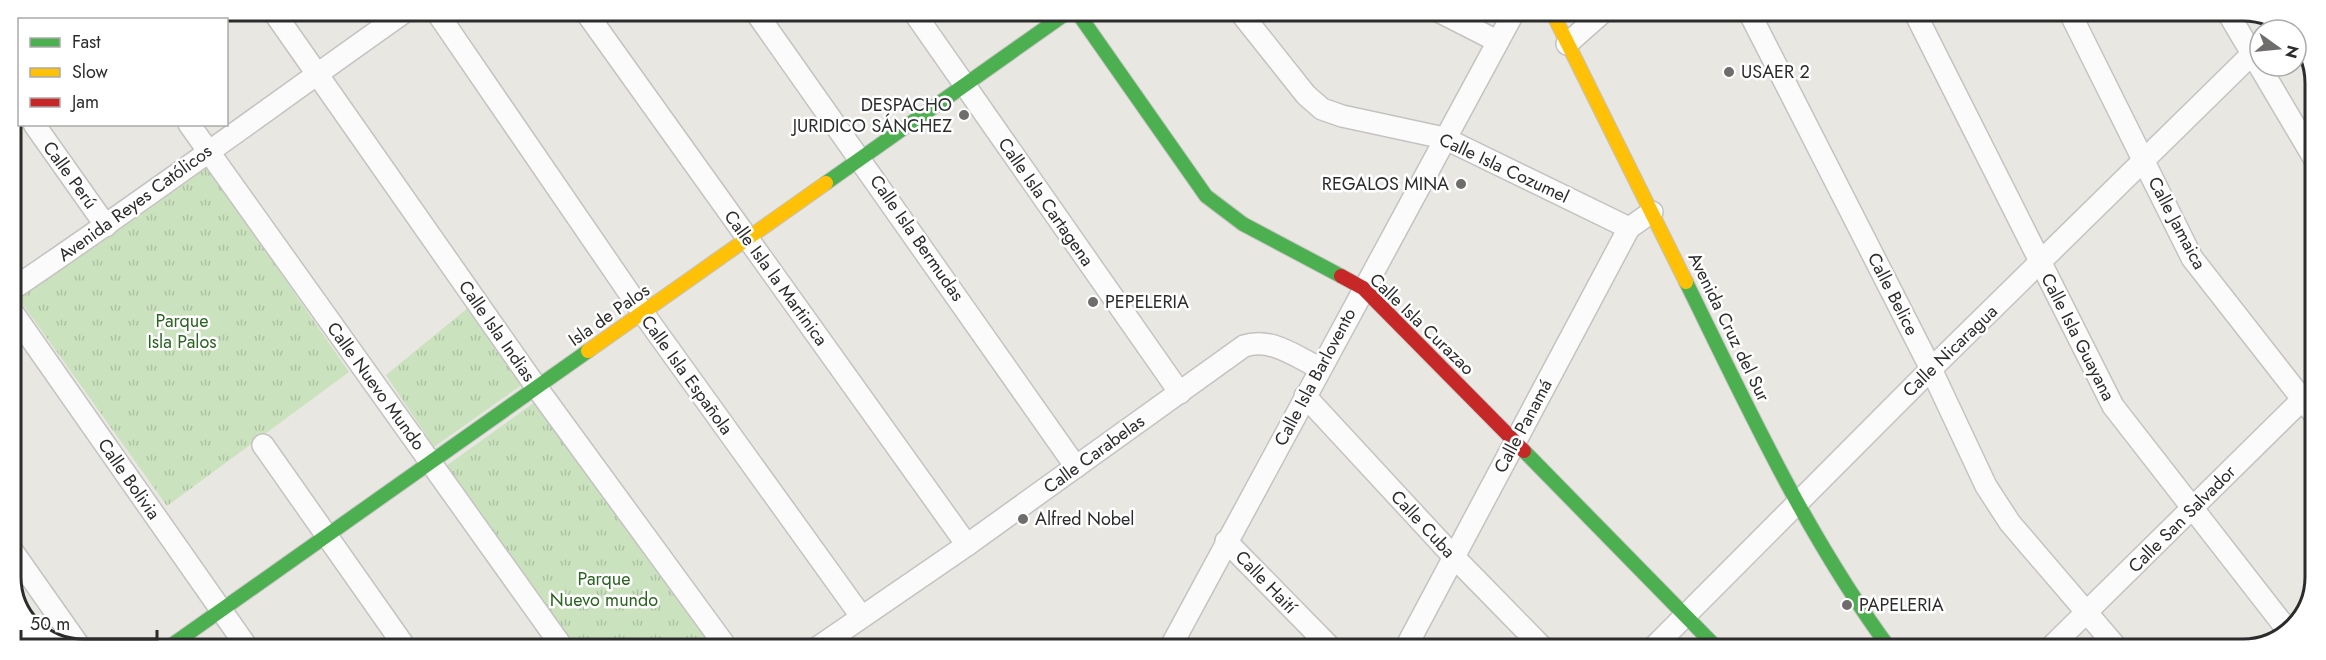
<svg xmlns="http://www.w3.org/2000/svg" width="2326" height="660" font-family="Jost,sans-serif">
  <defs>
    <pattern id="grass-tufts" width="24" height="20" patternUnits="userSpaceOnUse" patternTransform="scale(1.5)"><rect width="24" height="20" fill="#cbe2be"/><path d="M3 7l-1-3M5 7V3M7 7l1-3M15 17l-1-3M17 17v-4M19 17l1-3" fill="none" stroke="#aec2a3"/></pattern>
  </defs>
  <rect width="100%" height="100%" fill="#e9e7e2"/>
  <!-- grass -->
  <g fill="url(#grass-tufts)">
    <polygon points="206,165 349,372 167,506 19,299"/>
    <polygon points="469,307 523,384 434,447 386,375"/>
    <polygon points="535,402 716,648 576,648 446,466"/>
  </g>
  <g fill="none" stroke-linecap="round" stroke-linejoin="round">
    <defs>
      <g id="street">
        <polyline points="109,11 115,20"/>
        <polyline points="273,11 537,388 727,648"/>
        <polyline points="436,11 643,313 861,616"/>
        <polyline points="585,11 967,545"/>
        <polyline points="755,11 1076,467"/>
        <polyline points="913,11 1180,393"/>
        <polyline points="1240,12 1306,95 1322,109 1342,116 1444,138 1629,228"/>
        <polyline points="1440,12 1497,41"/>
        <polyline points="1749,12 1931,369 1986,486 2010,523 2118,649"/>
        <polyline points="1915,13 2113,406 2289,632"/>
        <polyline points="2070,13 2192,258 2314,414"/>
        <polyline points="2228,13 2315,160"/>
        <polyline points="1567,44 1603,12"/>
        <polyline points="11,91 20,104"/>
        <polyline points="34,124 106,226"/>
        <polyline points="189,124 563,648"/>
        <path d="M11,290C145,200 274,104 406,11"/>
        <polyline points="11,310 247,647"/>
        <polyline points="1305,396 1454,557 1544,649"/>
        <polyline points="263,445 405,647"/>
        <polyline points="1226,541 1331,648"/>
        <polyline points="11,549 80,647"/>
        <path d="M817,648L967,545L1244,346C1272,337 1296,357 1320,368"/>
        <polyline points="1170,648 1514,12"/>
        <polyline points="1405,649 1629,228 1652,212"/>
        <polyline points="1652,649 1931,369 2251,55"/>
        <polyline points="2049,649 2314,388"/>
      </g>
      <g id="fast">
        <polyline points="1077,12 1206,196 1243,224 1341,276"/>
        <polyline points="826,183 1068,12"/>
        <path d="M1686,282C1748,408 1806,535 1890,649"/>
        <polyline points="1524,451 1718,649"/>
        <polyline points="169,647 588,351"/>
      </g>
      <g id="slow">
        <polyline points="1552,12 1686,282"/>
        <polyline points="588,351 826,183"/>
      </g>
      <polyline id="jam" points="1341,276 1363,288 1524,451"/>
    </defs>
    <!-- street casing -->
    <use href="#street" stroke="#c4c3c2" stroke-width="24"/>
    <!-- fast casing -->
    <use href="#fast" stroke="#c4c3c2" stroke-width="16"/>
    <!-- slow casing -->
    <use href="#slow" stroke="#c4c3c2" stroke-width="16"/>
    <!-- jam casing -->
    <use href="#jam" stroke="#c4c3c2" stroke-width="16"/>
    <!-- street -->
    <use href="#street" stroke="#fcfbfb" stroke-width="21"/>
    <!-- fast -->
    <use href="#fast" stroke="#4caf50" stroke-width="14"/>
    <!-- slow -->
    <use href="#slow" stroke="#ffc107" stroke-width="14"/>
    <!-- jam -->
    <use href="#jam" stroke="#c62828" stroke-width="14"/>
  </g>
  <!-- markers -->
  <g fill="#6e6d6c" stroke="#fff" stroke-width="2">
    <circle cx="1729" cy="72" r="6"/>
    <circle cx="964" cy="115" r="6"/>
    <circle cx="1461" cy="184" r="6"/>
    <circle cx="1093" cy="302" r="6"/>
    <circle cx="1023" cy="519" r="6"/>
    <circle cx="1847" cy="605" r="6"/>
  </g>
  <g text-anchor="middle" dominant-baseline="central" stroke-width="5" stroke-linejoin="round" paint-order="stroke">
    <!-- poi labels -->
    <g font-size="18" fill="#2c2c2c" stroke="#fff" text-anchor="start">
      <text x="1741" y="72">USAER 2</text>
      <text x="952" y="105" text-anchor="end">DESPACHO<tspan x="952" dy="21">JURIDICO SÁNCHEZ</tspan></text>
      <text x="1449" y="184" text-anchor="end">REGALOS MINA</text>
      <text x="1105" y="302">PEPELERIA</text>
      <text x="1035" y="519">Alfred Nobel</text>
      <text x="1859" y="605">PAPELERIA</text>
    </g>
    <!-- street labels -->
    <g font-size="18" fill="#2c2c2c" stroke="#fff">
      <text transform="translate(1504 168) rotate(25)">Calle Isla Cozumel</text>
      <text transform="translate(70 175) rotate(54)">Calle Perú</text>
      <text transform="translate(1046 202) rotate(55)">Calle Isla Cartagena</text>
      <text transform="translate(135 203) rotate(-36)">Avenida Reyes Católicos</text>
      <text transform="translate(2177 223) rotate(62)">Calle Jamaica</text>
      <text transform="translate(917 238) rotate(55)">Calle Isla Bermudas</text>
      <text transform="translate(776 278) rotate(54)">Calle Isla la Martinica</text>
      <text transform="translate(1893 294) rotate(63)">Calle Belice</text>
      <text transform="translate(609 315) rotate(-35)">Isla de Palos</text>
      <text transform="translate(1422 324) rotate(44)">Calle Isla Curazao</text>
      <text transform="translate(1729 327) rotate(64)">Avenida Cruz del Sur</text>
      <text transform="translate(497 331) rotate(55)">Calle Isla Indias</text>
      <text transform="translate(2078 337) rotate(63)">Calle Isla Guayana</text>
      <text transform="translate(1950 351) rotate(-44)">Calle Nicaragua</text>
      <text transform="translate(687 375) rotate(54)">Calle Isla Española</text>
      <text transform="translate(1315 377) rotate(-62)">Calle Isla Barlovento</text>
      <text transform="translate(376 386) rotate(54)">Calle Nuevo Mundo</text>
      <text transform="translate(1523 426) rotate(-62)">Calle Panamá</text>
      <text transform="translate(1094 454) rotate(-36)">Calle Carabelas</text>
      <text transform="translate(129 479) rotate(55)">Calle Bolivia</text>
      <text transform="translate(2182 519) rotate(-45)">Calle San Salvador</text>
      <text transform="translate(1423 524) rotate(47)">Calle Cuba</text>
      <text transform="translate(1266 582) rotate(46)">Calle Haití</text>
    </g>
    <!-- park labels -->
    <g font-size="18" fill="#2a6420" stroke="#fff">
      <text x="182" y="321">Parque<tspan x="182" dy="21">Isla Palos</tspan></text>
      <text x="604" y="579">Parque<tspan x="604" dy="21">Nuevo mundo</tspan></text>
    </g>
  </g>
  <!-- crop -->
  <path d="M0 0H2326V660H0ZM83 21H2243A62 62 0 0 1 2305 83V577A62 62 0 0 1 2243 639H83A62 62 0 0 1 21 577V83A62 62 0 0 1 83 21Z" fill="#fff" fill-rule="evenodd"/>
  <path fill="none" stroke="#2c2c2c" stroke-width="3" d="M83 21H2243A62 62 0 0 1 2305 83V577A62 62 0 0 1 2243 639H83A62 62 0 0 1 21 577V83A62 62 0 0 1 83 21Z"/>
  <!-- legend -->
  <rect x="18" y="18" width="210" height="108" fill="#ffffff" stroke="#ababab" stroke-width="1.5"/>
  <rect x="30" y="38" width="30" height="9" fill="#4caf50" stroke="#ababab" stroke-width="1.5"/>
  <text x="72" y="48" font-size="18" fill="#2c2c2c">Fast</text>
  <rect x="30" y="68" width="30" height="9" fill="#ffc107" stroke="#ababab" stroke-width="1.5"/>
  <text x="72" y="78" font-size="18" fill="#2c2c2c">Slow</text>
  <rect x="30" y="98" width="30" height="9" fill="#c62828" stroke="#ababab" stroke-width="1.5"/>
  <text x="72" y="108" font-size="18" fill="#2c2c2c">Jam</text>
  <!-- north arrow -->
  <g transform="translate(2278 48) rotate(105)"><circle r="28" fill="#ffffff" stroke="#ababab" stroke-width="1.5"/>
  <path d="M0-4.5L10 22L0 15L-10 22Z" fill="#6e6d6c"/>
  <text y="-9" font-size="16" font-weight="bold" text-anchor="middle" fill="#2c2c2c">N</text>
  </g>
  <!-- scale -->
  <path d="M21 630v9h136v-9" fill="none" stroke="#2c2c2c" stroke-width="3"/>
  <text x="30" y="630" font-size="18" fill="#2c2c2c" stroke="#ffffff" stroke-width="4.5" paint-order="stroke">50 m</text>
</svg>
